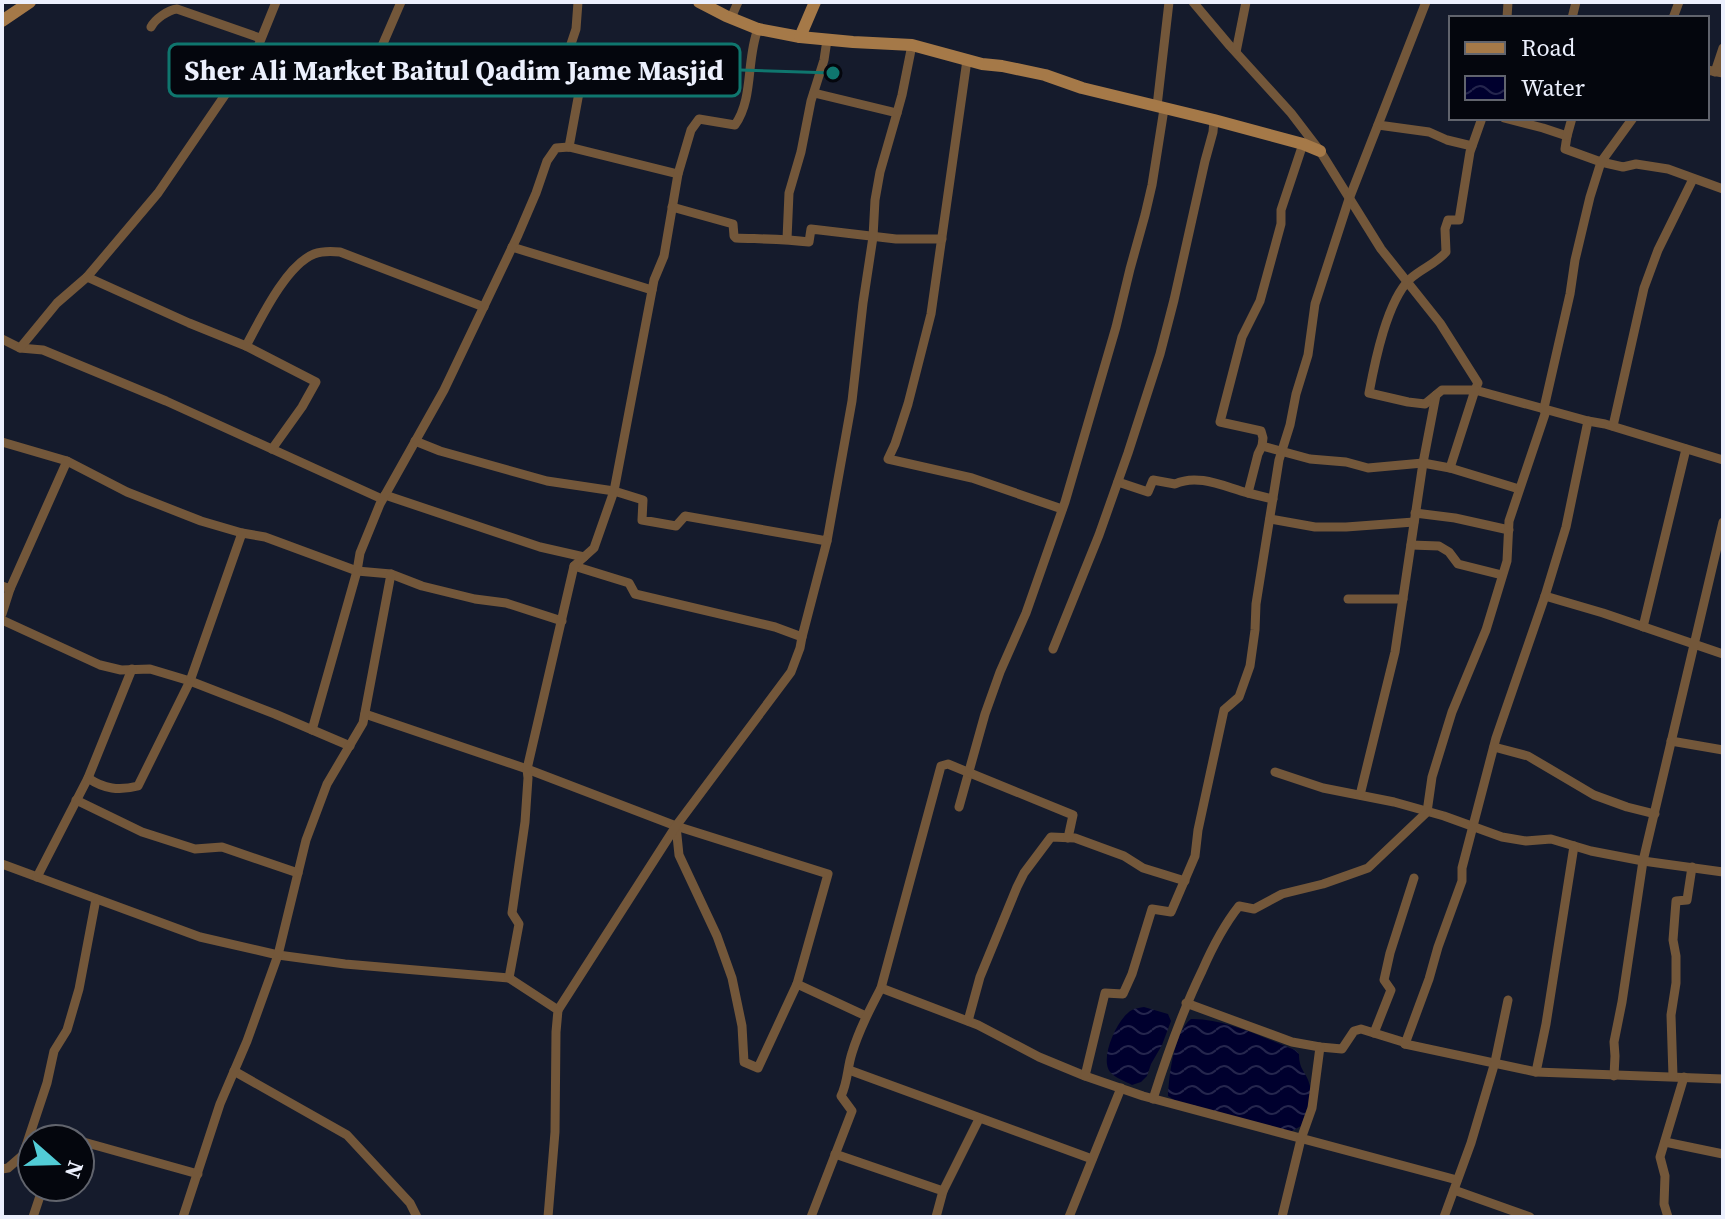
<svg xmlns="http://www.w3.org/2000/svg" width="1725" height="1219" font-family="'Source Serif 4',serif">
  <defs>
    <pattern id="water-waves" width="16" height="10" patternUnits="userSpaceOnUse" patternTransform="scale(2)"><rect width="16" height="10" fill="#00002e"/><path d="M0 5q4-4 8 0t8 0" fill="none" stroke="#25264d"/></pattern>
  </defs>
  <rect width="100%" height="100%" fill="#151b2c"/>
  <!-- water -->
  <g fill="url(#water-waves)">
    <path d="M1144,1007L1168,1014L1171,1021L1162,1045L1151,1064L1147,1076L1141,1082L1132,1085C1125,1081 1115,1078 1110,1072C1099,1058 1118,1017 1132,1010C1135,1008 1140,1008 1144,1007Z"/>
    <path d="M1191,1019C1224,1018 1264,1038 1295,1050L1299,1054C1299,1071 1307,1072 1310,1086C1312,1098 1305,1115 1301,1126L1290,1132L1176,1101L1168,1096C1169,1075 1174,1032 1191,1019Z"/>
  </g>
  <g fill="none" stroke-linecap="round" stroke-linejoin="round">
    <!-- street -->
    <g stroke="#73573a" stroke-width="9">
      <polyline points="1193,2 1230,46 1291,113 1320,151 1381,249 1440,323 1478,383 1475,390 1588,421 1605,424 1723,460"/>
      <polyline points="731,18 738,2"/>
      <polyline points="1507,18 1508,2"/>
      <polyline points="1572,18 1576,2"/>
      <polyline points="1673,18 1679,2"/>
      <path d="M151,27C155,19 168,10 177,9L260,38"/>
      <polyline points="1236,52 1246,2"/>
      <polyline points="251,56 363,90 401,2"/>
      <polyline points="967,60 931,314 908,404 895,444 888,459 972,478 1062,509"/>
      <polyline points="1707,70 1723,73"/>
      <polyline points="1715,72 1723,48"/>
      <polyline points="814,93 897,113 902,95 912,45"/>
      <polyline points="1157,106 1169,2"/>
      <polyline points="1504,118 1543,128 1567,136 1565,149 1601,162 1623,167 1636,164 1668,169 1723,189"/>
      <polyline points="1378,125 1429,132 1447,140 1472,146"/>
      <polyline points="1567,136 1572,118"/>
      <polyline points="569,147 585,60 567,56 576,29 578,2"/>
      <path d="M672,207L733,224L734,236L736,238C761,239 785,239 809,242L811,229L896,239H942"/>
      <polyline points="787,239 789,193 801,152 811,101 824,60 827,40"/>
      <polyline points="512,247 652,290"/>
      <polyline points="87,277 158,193 225,95 257,49 276,2"/>
      <polyline points="2,339 20,348 43,350 166,401 382,499"/>
      <path d="M246,346C260,320 286,265 314,254C322,251 331,251 340,252L484,307"/>
      <polyline points="20,348 57,303 87,277 189,323 246,346 316,382 302,407 272,449"/>
      <polyline points="1613,426 1644,288 1658,250 1693,179"/>
      <polyline points="415,441 440,451 547,481 614,491 643,500 642,520 676,526 685,516 827,541 852,401 863,303 873,237 875,200 880,172 897,113"/>
      <polyline points="2,442 67,461 127,492 201,521 242,533 265,537 357,571 391,574 422,586 475,599 506,603 562,621"/>
      <polyline points="1262,446 1310,459 1346,462 1368,468 1423,463 1450,468 1519,489"/>
      <path d="M1450,468L1475,390H1442L1425,404L1408,402L1369,393C1375,361 1387,301 1410,279C1421,269 1437,263 1446,252L1445,229L1448,220H1459L1470,152L1482,118"/>
      <path d="M1118,482L1148,492L1153,480L1175,484C1198,473 1225,487 1248,493"/>
      <polyline points="385,495 540,547 584,557"/>
      <polyline points="1273,499 1248,493 1258,454 1262,446 1263,438 1261,431 1220,422 1242,337 1260,301 1281,224 1281,210 1303,144"/>
      <polyline points="1415,513 1455,518 1509,530"/>
      <polyline points="1270,519 1315,527 1346,527 1414,522"/>
      <polyline points="1411,545 1439,546 1449,552 1458,564 1502,575"/>
      <polyline points="2,586 10,589 67,461"/>
      <polyline points="1545,596 1603,613 1723,654"/>
      <polyline points="1348,599 1403,599"/>
      <polyline points="2,614 10,589"/>
      <polyline points="2,620 100,665 121,670 150,669 190,681 275,714 350,746"/>
      <polyline points="1643,627 1686,449"/>
      <polyline points="802,637 827,541"/>
      <polyline points="1053,649 1099,535 1128,453 1160,354 1174,300 1205,161 1213,132 1214,120"/>
      <polyline points="365,714 527,769 676,826 828,874 797,984"/>
      <polyline points="312,730 357,571 360,553 380,504 444,390 518,235 536,193 547,161 556,148 569,147 678,174"/>
      <polyline points="1671,741 1723,750"/>
      <polyline points="1494,747 1528,756 1594,795 1627,807 1655,814"/>
      <polyline points="1275,772 1323,788 1394,802 1444,816 1502,837 1526,841 1551,839 1591,851 1643,861 1723,872"/>
      <path d="M88,778C104,789 119,791 138,786L190,681L242,533"/>
      <polyline points="1360,795 1395,652 1423,463 1436,395"/>
      <polyline points="76,800 142,832 195,849 222,847 298,873"/>
      <polyline points="959,807 985,714 1000,672 1026,613 1065,502 1116,327 1130,269 1145,215 1152,185 1164,109"/>
      <polyline points="676,826 679,855 717,936 732,978 742,1026 744,1062 758,1068 797,984 866,1016"/>
      <polyline points="2,864 200,937 278,955 345,964 509,978"/>
      <polyline points="37,877 88,778 132,669"/>
      <polyline points="881,988 978,1025 1039,1057 1085,1076 1143,1096 1457,1180"/>
      <polyline points="1186,1003 1292,1042 1320,1047 1342,1049 1354,1031 1361,1029 1403,1042 1405,1044 1536,1072 1723,1079"/>
      <polyline points="558,1010 676,826 791,672 800,648 802,637 775,627 635,594 629,583 574,566"/>
      <polyline points="968,1021 980,977 1017,887 1024,873 1051,837 1075,838 1124,856 1143,868 1185,881"/>
      <polyline points="1374,1033 1391,990 1384,980 1390,953 1414,878"/>
      <polyline points="1405,1044 1429,979 1438,947 1462,881 1462,868 1496,738 1545,596 1566,527 1588,421"/>
      <polyline points="849,1070 1092,1159"/>
      <polyline points="234,1071 347,1135 410,1203 417,1217"/>
      <polyline points="1536,1072 1546,1024 1574,846"/>
      <polyline points="1085,1076 1105,993 1123,994 1132,974 1152,909 1171,912 1195,856 1198,830 1224,710 1239,697 1250,666 1255,630 1256,604 1279,460 1290,425 1296,394 1308,355 1315,304 1349,199 1426,2"/>
      <polyline points="1614,1076 1615,1056 1614,1042 1622,1002 1643,861 1723,522"/>
      <polyline points="1673,1076 1671,1015 1676,983 1676,956 1673,940 1676,901 1687,900 1692,867"/>
      <path d="M1153,1099C1167,1055 1182,1012 1202,971C1212,948 1224,925 1239,906L1254,909L1282,894L1323,884L1368,868L1427,812L1432,777L1452,712L1486,630L1507,561L1509,521L1545,414L1544,408L1570,294L1575,260L1590,197L1601,162L1633,118"/>
      <polyline points="61,1139 62,1136 73,1139"/>
      <polyline points="80,1141 198,1174"/>
      <polyline points="1665,1142 1723,1154"/>
      <polyline points="835,1154 943,1191 936,1217"/>
      <polyline points="2,1169 8,1168 23,1155 47,1083 54,1051 67,1030 79,989 96,899"/>
      <polyline points="1454,1190 1530,1217"/>
      <polyline points="943,1191 979,1119"/>
      <polyline points="33,1217 43,1187"/>
      <polyline points="183,1217 220,1104 247,1041 278,955 306,840 327,784 363,723 391,574"/>
      <path d="M548,1217L555,1132L556,1032L558,1010L509,978L519,924L512,913L525,822L528,778L527,769L574,566L594,548L614,491L654,280L664,256L678,174L691,130L699,119L735,125C754,98 746,59 758,29"/>
      <path d="M811,1217L852,1111L841,1096C848,1082 847,1068 852,1053C859,1030 870,1009 881,988L941,766L948,764L1073,815L1068,838"/>
      <polyline points="1069,1217 1121,1088"/>
      <polyline points="1282,1217 1301,1139 1312,1108 1320,1047"/>
      <polyline points="1444,1217 1471,1143 1495,1062 1508,1000"/>
      <polyline points="1668,1217 1664,1204 1665,1176 1660,1157 1684,1077"/>
    </g>
    <!-- secondary -->
    <g stroke="#a57948" stroke-width="12">
      <polyline points="699,2 726,16 758,29 800,37 853,42 912,45 982,64 1002,66 1045,75 1082,88 1214,120 1303,144 1320,151"/>
      <polyline points="2,21 30,2"/>
      <polyline points="800,37 815,2"/>
    </g>
  </g>
  <!-- callouts -->
  <path fill="none" stroke="#0f766e" stroke-width="3" d="M833 73L740 70"/>
  <circle fill="#0f766e" stroke="#04060d" stroke-width="3" cx="833" cy="73" r="8"/>
  <rect fill="#04060d" stroke="#0f766e" stroke-width="3" x="169" y="44" width="571" height="52" rx="8"/>
  <g font-size="28" text-anchor="middle" font-weight="bold" fill="#ecf0fd">
    <text x="454" y="80">Sher Ali Market Baitul Qadim Jame Masjid</text>
  </g>
  <!-- border -->
  <rect width="1725" height="1219" fill="none" stroke="#ecf0fd" stroke-width="8"/>
  <!-- legend -->
  <rect x="1449" y="16" width="260" height="104" fill="#04060d" stroke="#61646d" stroke-width="2"/>
  <rect x="1465" y="42" width="40" height="12" fill="#a57948" stroke="#61646d" stroke-width="2"/>
  <text x="1521" y="56" font-size="24" fill="#ecf0fd">Road</text>
  <rect x="1465" y="76" width="40" height="24" fill="url(#water-waves)" stroke="#61646d" stroke-width="2"/>
  <text x="1521" y="96" font-size="24" fill="#ecf0fd">Water</text>
  <!-- north arrow -->
  <g transform="translate(56 1163) rotate(110)"><circle r="38" fill="#04060d" stroke="#61646d" stroke-width="2"/>
  <path d="M0-6L14 30L0 20L-14 30Z" fill="#52ccd6"/>
  <text y="-12" font-size="22" font-weight="bold" text-anchor="middle" fill="#ecf0fd">N</text>
  </g>
</svg>
